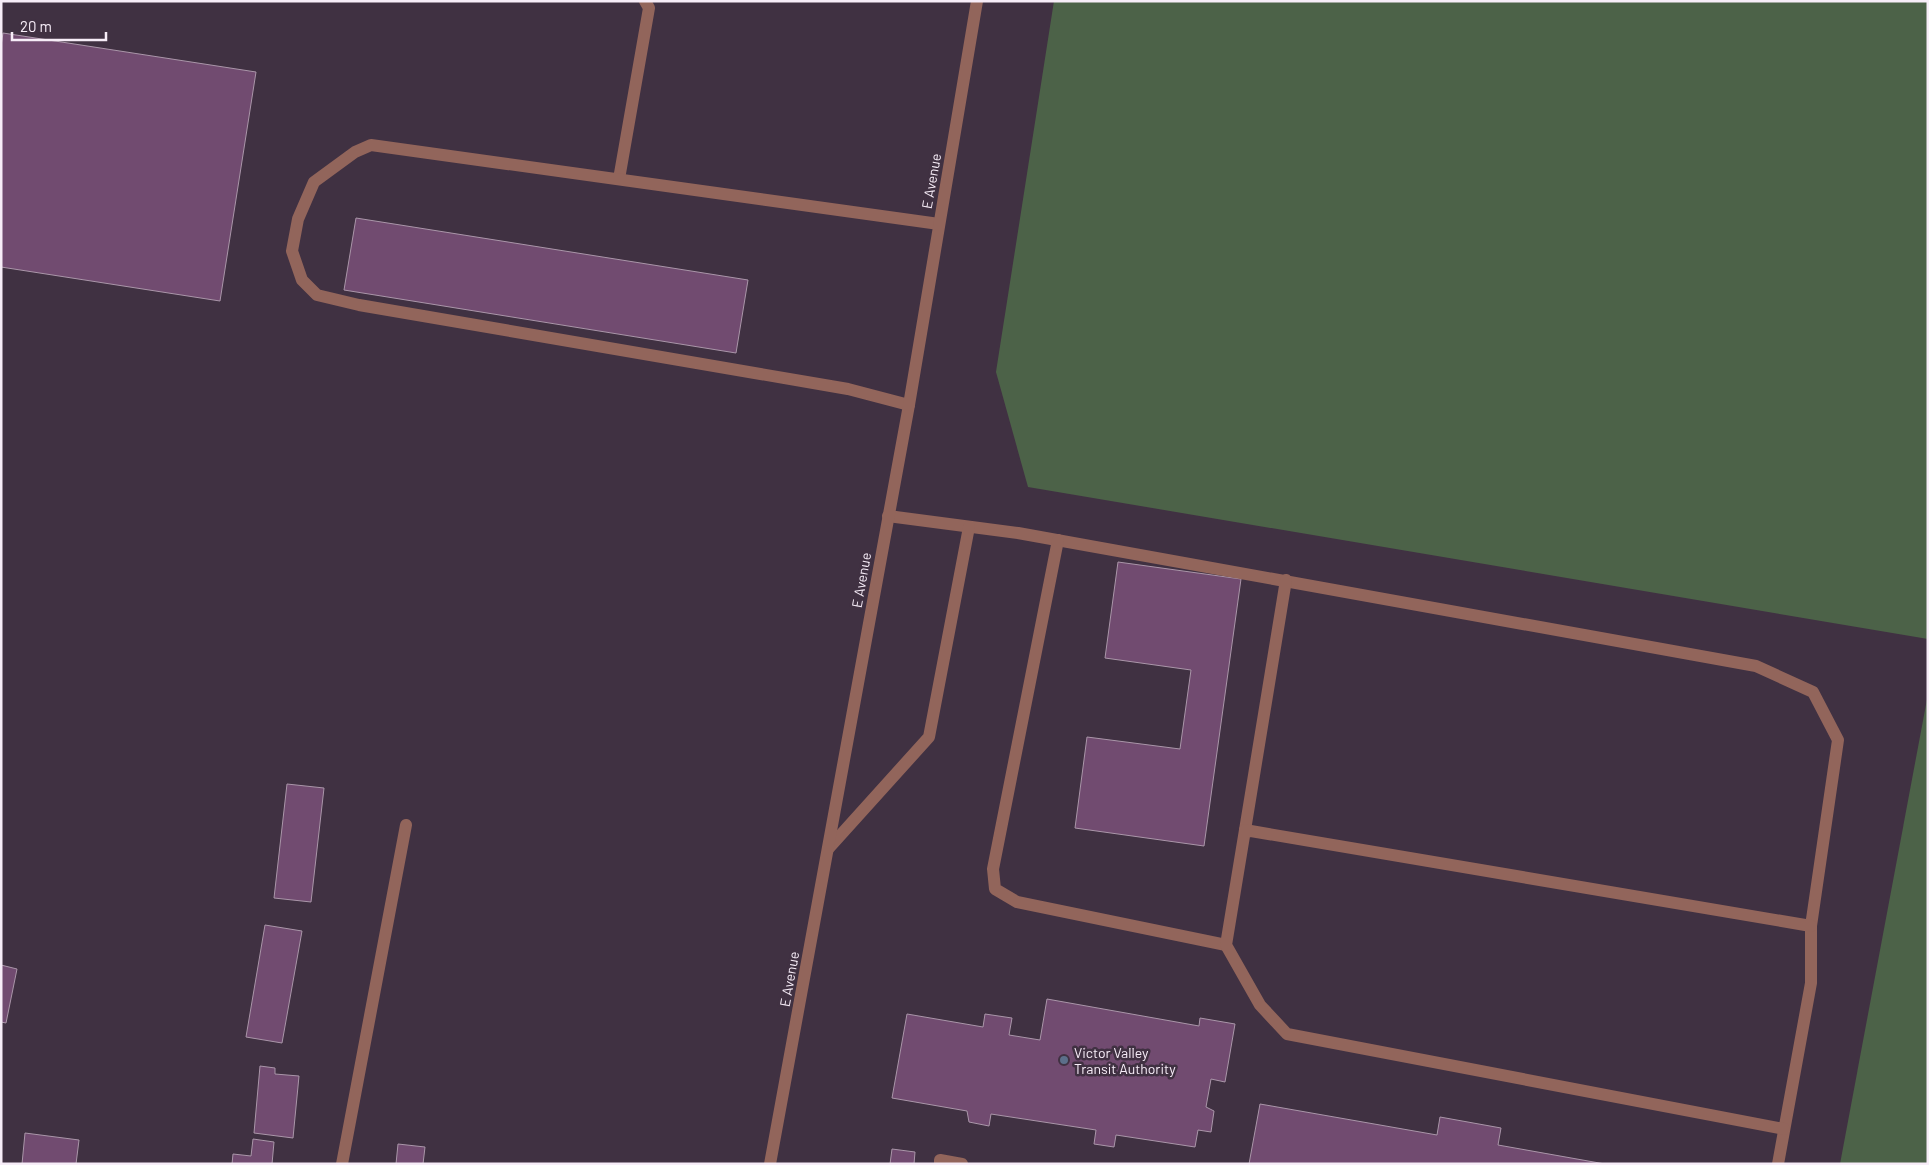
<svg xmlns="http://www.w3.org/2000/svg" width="1929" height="1165" font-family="Barlow,sans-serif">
  <rect width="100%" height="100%" fill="#403142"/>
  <!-- green -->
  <g fill="#4c6248">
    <polygon points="1054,1 1928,1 1928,639 1028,487 996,372"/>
    <polygon points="1928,694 1928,1164 1840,1164"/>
  </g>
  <!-- building -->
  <g fill="#714b70" stroke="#aa96a9">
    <polygon points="3,33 256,72 220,301 1,267 1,46"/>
    <polygon points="356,218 748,280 736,353 344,290"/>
    <polygon points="1118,562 1241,579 1204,846 1075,828 1087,737 1180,749 1191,670 1105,658"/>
    <polygon points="287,784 324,788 311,902 274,898"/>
    <polygon points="265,925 302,931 282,1043 246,1037"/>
    <polygon points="1,965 17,969 6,1023 1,1022"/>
    <polygon points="1047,999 1199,1026 1200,1018 1235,1024 1225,1082 1211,1079 1206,1107 1214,1111 1211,1132 1198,1130 1195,1147 1116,1135 1114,1147 1094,1144 1096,1130 991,1114 989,1126 969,1122 967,1111 892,1098 907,1014 983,1027 985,1014 1012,1018 1009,1035 1040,1040"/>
    <polygon points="260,1066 275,1068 275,1074 299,1076 293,1138 254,1133"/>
    <polygon points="1260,1104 1437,1135 1440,1117 1501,1128 1498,1145 1605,1164 1249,1164"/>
    <polygon points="25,1133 79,1140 76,1164 22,1164"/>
    <polygon points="253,1139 274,1142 272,1164 232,1164 233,1154 251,1156"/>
    <polygon points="398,1144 425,1147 423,1164 396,1164"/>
    <polygon points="892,1149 915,1152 914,1164 890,1164"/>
  </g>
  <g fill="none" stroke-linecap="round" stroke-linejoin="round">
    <!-- minor -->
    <g stroke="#92655b" stroke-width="12">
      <polyline points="619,179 649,8 645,1"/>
      <polyline points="909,405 848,389 359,305 317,295 302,280 292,251 298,219 314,182 355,152 371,145 939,224"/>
      <polyline points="888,516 1018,533 1756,666 1813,692 1838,740 1811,926 1811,983 1778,1164"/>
      <polyline points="1058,540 993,869 995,889 1017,902 1226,945"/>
      <polyline points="1245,830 1286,580"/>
      <polyline points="828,849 929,737 969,527"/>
      <polyline points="1784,1129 1287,1034 1260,1005 1226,945 1245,830 1811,926"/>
      <polyline points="342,1164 406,825"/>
      <polyline points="770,1164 909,405 977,1"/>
      <polyline points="940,1164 940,1160 962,1164"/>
    </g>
  </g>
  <!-- markers -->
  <circle fill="#5c6f8a" stroke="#403142" stroke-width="2" cx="1064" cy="1060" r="5"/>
  <g text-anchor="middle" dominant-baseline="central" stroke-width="5" stroke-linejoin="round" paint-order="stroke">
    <!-- street labels -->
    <g font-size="14" fill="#f7edf8" stroke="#403142">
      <text transform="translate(931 181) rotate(-80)">E Avenue</text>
      <text transform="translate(861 580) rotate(-80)">E Avenue</text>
      <text transform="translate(789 979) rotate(-80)">E Avenue</text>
    </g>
    <!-- poi labels -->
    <g font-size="14" fill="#f7edf8" stroke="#403142" text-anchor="start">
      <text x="1074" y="1052">Victor Valley<tspan x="1074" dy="16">Transit Authority</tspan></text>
    </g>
  </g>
  <!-- border -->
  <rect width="1929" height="1165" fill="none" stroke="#f7edf8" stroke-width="5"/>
  <!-- scale -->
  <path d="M12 32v8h94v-8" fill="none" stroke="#f7edf8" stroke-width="2.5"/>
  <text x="20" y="32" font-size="15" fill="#f7edf8" stroke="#403142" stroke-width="4" paint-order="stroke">20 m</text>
</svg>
